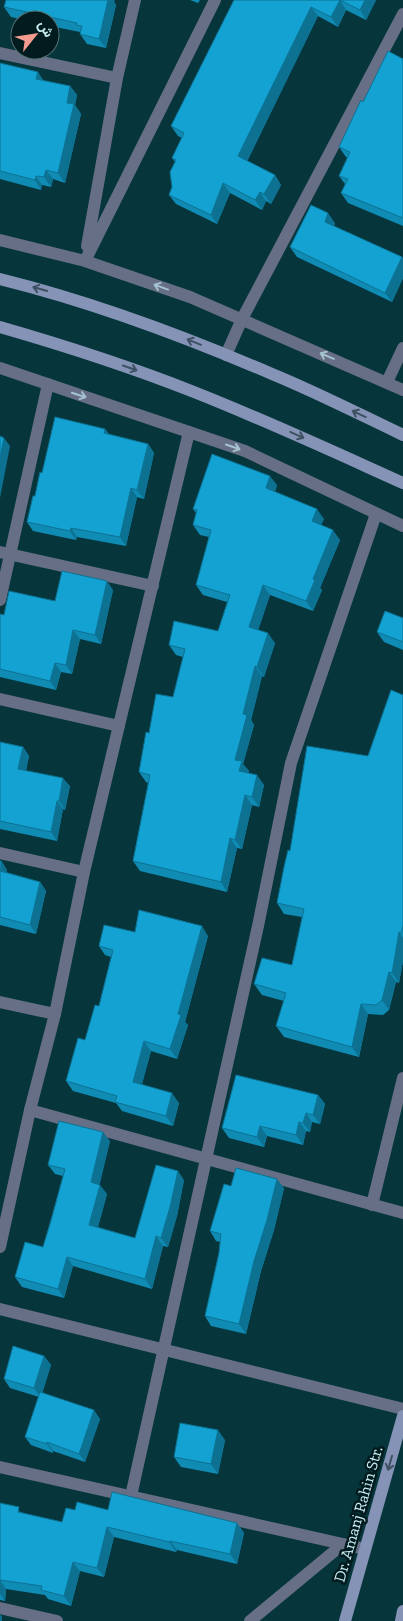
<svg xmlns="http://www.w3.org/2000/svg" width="403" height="1621" font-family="'Zilla Slab',Vazirmatn,serif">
  <rect width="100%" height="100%" fill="#06353b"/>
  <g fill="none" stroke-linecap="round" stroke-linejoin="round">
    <!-- street -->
    <g stroke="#666f85" stroke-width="12">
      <polyline points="0,53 117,78"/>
      <polyline points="0,240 85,261 190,297 403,390"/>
      <polyline points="87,246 117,78 135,0"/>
      <polyline points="85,261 215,0"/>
      <polyline points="226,355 242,319 403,14"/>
      <polyline points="0,368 245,451 403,526"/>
      <polyline points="387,382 403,348"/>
      <polyline points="0,552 153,586"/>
      <polyline points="0,600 48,384"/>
      <polyline points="0,699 119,726"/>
      <polyline points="0,853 84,872"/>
      <polyline points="0,1002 55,1014"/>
      <polyline points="30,1110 403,1213"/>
      <polyline points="372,1205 403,1078"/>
      <polyline points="0,1247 30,1110 55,1014 84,872 189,432"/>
      <polyline points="0,1309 403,1409"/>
      <polyline points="0,1467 365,1549"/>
      <polyline points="131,1496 258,926 291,763 376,514"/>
      <polyline points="0,1608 57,1621"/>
      <polyline points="250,1621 343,1544"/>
    </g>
    <!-- secondary -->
    <g stroke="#8593b6" stroke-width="12">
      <path d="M0,279C93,302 184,336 272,374C316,392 359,414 403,435"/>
      <path d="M0,327C66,346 131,367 194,392C265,420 334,452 403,483"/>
      <polyline points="345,1621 403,1416"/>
      <polyline points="401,1621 403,1611"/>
    </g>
  </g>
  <!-- wall -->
  <g fill="#108bb4">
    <polygon points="190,0 200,0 198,3"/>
    <polygon points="234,0 376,0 366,20 346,10 338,27 318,16 247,161 275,175 281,185 271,204 266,201 262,210 230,193 217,224 176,204 169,195 172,187 175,162 172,158 182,138 178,136 171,126"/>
    <polygon points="114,2 116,5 106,48 87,44 80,34 80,32 50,26 50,20 25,20 11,17 4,7"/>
    <polygon points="403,59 403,226 348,203 341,193 345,184 339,176 348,158 346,157 339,147 363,102"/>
    <polygon points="0,63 44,81 70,86 77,95 75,105 81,114 65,183 53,179 51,187 42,185 41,190 0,179"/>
    <polygon points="335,223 334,226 402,257 403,259 403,278 392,302 297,257 290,247"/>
    <polygon points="105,429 109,434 148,444 154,453 144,499 137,497 126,546 77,537 76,540 33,531 27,522 42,473"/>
    <polygon points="277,485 275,492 324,519 321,525 340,540 320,588 322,590 313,611 270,595 258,630 275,643 264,677 262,676 251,720 254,725 243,764 249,771 248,773 264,785 259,807 252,805 242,849 237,848 227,892 140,871 133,861 148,783 146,782 139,772 149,733 173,697 183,657 176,655 169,645 218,631 227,602 203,595 196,585 209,537 200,535 193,525 196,513 193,509"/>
    <polygon points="113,590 101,644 80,639 72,674 61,672 56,690 0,677 0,614 4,615 55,601"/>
    <polygon points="403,618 403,650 384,642 377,632"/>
    <polygon points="403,695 403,961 399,983 396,982 389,1010 383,1015 368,1014 359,1057 284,1037 276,1026 284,1001 262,995 254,984 292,965 302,917 284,914 277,903 290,851 368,756"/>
    <polygon points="0,742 23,747 29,756 26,771 70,786 65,810 63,809 57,841 0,829"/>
    <polygon points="0,860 7,870 6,872 40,882 46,891 36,934 0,925"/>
    <polygon points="135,932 208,936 185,1022 188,1025 177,1059 151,1051 142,1084 179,1103 173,1126 122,1111 116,1103 73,1091 66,1081 85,1040 99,1006 111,957 105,955 99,946"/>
    <polygon points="318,1095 325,1104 320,1124 312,1122 310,1132 306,1131 303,1145 267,1136 264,1147 229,1138 222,1128"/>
    <polygon points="110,1141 99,1185 107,1194 98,1227 135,1238 184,1180 177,1216 168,1247 163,1246 152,1289 73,1266 64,1298 22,1287 15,1277 43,1247 63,1176 55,1174 48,1165"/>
    <polygon points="231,1186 284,1188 274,1230 261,1271 246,1334 211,1326 205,1316 219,1253 220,1242 216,1241 210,1231"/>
    <polygon points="44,1356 51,1365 42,1392 100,1419 85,1462 53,1451 53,1453 31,1445 25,1437 39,1397 10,1388 4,1379"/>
    <polygon points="225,1440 218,1474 181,1467 174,1457"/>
    <polygon points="0,1503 23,1513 62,1522 75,1510 108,1510 237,1523 244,1533 237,1564 177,1550 176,1552 114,1537 104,1577 80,1571 71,1606 48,1599 45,1595 6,1589 5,1601 0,1600"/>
  </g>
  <!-- shaded-wall -->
  <g fill="#0d7192">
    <polygon points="108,0 115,0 114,2 116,5 106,48 99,39"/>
    <polygon points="340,0 346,10 338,27 331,17"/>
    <polygon points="365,0 376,0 366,20 360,10"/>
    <polygon points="311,7 318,16 245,166 238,156"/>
    <polygon points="38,72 44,81 36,79"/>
    <polygon points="70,86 77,95 75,105 81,114 65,183 58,173 67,103"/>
    <polygon points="46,170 53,179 51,187 44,177"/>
    <polygon points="275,175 281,185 271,204 264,194"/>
    <polygon points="36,176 42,185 41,190 35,180"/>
    <polygon points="223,183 230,193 217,224 211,215"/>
    <polygon points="260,192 266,201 262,210 255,200"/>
    <polygon points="328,213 335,223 332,231 325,222"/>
    <polygon points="402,257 403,259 403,278 392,302 385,293"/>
    <polygon points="105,429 111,438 104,433"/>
    <polygon points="4,438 10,446 0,498 0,459"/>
    <polygon points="148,444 154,453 144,499 137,490"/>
    <polygon points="270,476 277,485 273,498 266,488"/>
    <polygon points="131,488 137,497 126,546 120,537"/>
    <polygon points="317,509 324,519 318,531 312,521"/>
    <polygon points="71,528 77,537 76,540 70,531"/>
    <polygon points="333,530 340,540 320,588 322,590 313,611 306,601 313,579"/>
    <polygon points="107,581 113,590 101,644 95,635"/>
    <polygon points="263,585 270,595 256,637 249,627"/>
    <polygon points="73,630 80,639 72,674 66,665"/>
    <polygon points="268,633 275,643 264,677 257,667"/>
    <polygon points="55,663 61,672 56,690 50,681"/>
    <polygon points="255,666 262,676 251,720 254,725 243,764 249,771 246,780 239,771 235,760 243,714"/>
    <polygon points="23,747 29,756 24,778 18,769"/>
    <polygon points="257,775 264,785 259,807 252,797"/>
    <polygon points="63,778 70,786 65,810 59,801"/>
    <polygon points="245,795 252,805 242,849 235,840"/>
    <polygon points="57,801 63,809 57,841 51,832"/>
    <polygon points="230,838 237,848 227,892 221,882"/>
    <polygon points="1,860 7,870 5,879 0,873"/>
    <polygon points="40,882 46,891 36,934 30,925"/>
    <polygon points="202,926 208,936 185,1022 188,1025 177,1059 170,1049 178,1014"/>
    <polygon points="399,932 403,938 403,961 399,983 392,973"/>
    <polygon points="389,972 396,982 389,1010 382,1000"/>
    <polygon points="361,1004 368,1014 359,1057 352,1047"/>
    <polygon points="144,1041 151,1051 140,1091 133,1082"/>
    <polygon points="172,1093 179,1103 173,1126 166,1116"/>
    <polygon points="318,1095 325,1104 320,1124 313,1115"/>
    <polygon points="306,1113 312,1122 310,1132 303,1123"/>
    <polygon points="299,1122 306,1131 303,1145 296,1135"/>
    <polygon points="260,1126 267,1136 264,1147 257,1137"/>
    <polygon points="103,1132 110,1141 98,1192 91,1182"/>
    <polygon points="178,1171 184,1180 177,1216 168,1247 161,1238"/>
    <polygon points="277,1179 284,1188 274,1230 261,1271 246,1334 239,1324 254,1261"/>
    <polygon points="100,1185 107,1194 96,1234 89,1225"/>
    <polygon points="156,1236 163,1246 152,1289 145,1279"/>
    <polygon points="67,1257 73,1266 64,1298 58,1289"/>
    <polygon points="44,1356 51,1365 41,1398 34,1388"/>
    <polygon points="94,1410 100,1419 85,1462 79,1454"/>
    <polygon points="218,1430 225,1440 218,1474 211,1464"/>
    <polygon points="47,1442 53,1451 53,1453 47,1444"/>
    <polygon points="237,1523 244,1533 237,1564 230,1554"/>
    <polygon points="107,1527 114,1537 104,1577 97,1568"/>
    <polygon points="170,1541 177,1550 176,1552 169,1542"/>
    <polygon points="73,1562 80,1571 71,1606 64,1596"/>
    <polygon points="0,1580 6,1589 5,1601 0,1594"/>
    <polygon points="0,1614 2,1617 2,1621 0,1621"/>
  </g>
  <!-- building -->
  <g fill="#13a2d1" stroke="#0d7192">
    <polygon points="6,0 108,0 99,39 80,34 82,26 76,25 77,23 4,7"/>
    <polygon points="234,0 365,0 360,10 340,0 331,17 311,7 238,156 275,175 264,194 260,192 255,200 223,183 211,215 169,195 172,187 170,172 176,160 172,158 184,133 171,126"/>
    <polygon points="388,51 403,59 403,218 341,193 348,179 339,176 350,152 339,147 361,100 363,102"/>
    <polygon points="0,63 38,72 36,79 70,86 67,103 74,104 58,173 46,170 44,177 36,176 35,180 0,171"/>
    <polygon points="311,205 328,213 325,222 402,257 385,293 290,247"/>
    <polygon points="55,417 105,429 104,433 148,444 137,490 131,488 120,537 71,528 70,531 27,522 33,496 35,496 40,472 42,473"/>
    <polygon points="0,436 4,438 0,459"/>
    <polygon points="212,454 270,476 266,488 317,509 312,521 333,530 313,579 315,580 306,601 263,585 249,627 268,633 257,667 255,666 243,714 247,715 235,760 242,761 239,771 257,775 252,797 245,795 235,840 230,838 221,882 133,861 150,775 139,772 146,732 149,733 156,694 173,697 185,649 169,645 174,621 218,631 230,595 196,585 211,530 193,525 197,510 193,509"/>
    <polygon points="62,571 107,581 95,635 73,630 66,665 55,663 50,681 0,669 0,614 4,615 9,591 55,601"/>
    <polygon points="385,611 403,618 403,642 377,632"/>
    <polygon points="391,690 403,695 403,925 401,933 399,932 392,973 389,972 382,1000 376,1005 361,1004 352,1047 276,1026 286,993 254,984 262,958 292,965 304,909 277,903 284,867 288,850 290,851 307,746 368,756"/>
    <polygon points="0,742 23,747 18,769 63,778 59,801 57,801 51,832 0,821"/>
    <polygon points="0,871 40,882 30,925 0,917"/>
    <polygon points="139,910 202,926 178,1014 181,1015 170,1049 144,1041 133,1082 172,1093 166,1116 115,1102 117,1096 66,1081 78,1038 85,1040 95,1005 99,1006 113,950 99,946 104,925 135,932"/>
    <polygon points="236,1075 318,1095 313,1115 306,1113 303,1123 299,1122 296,1135 260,1126 257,1137 222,1128"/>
    <polygon points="59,1121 103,1132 91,1182 100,1185 89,1225 135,1238 156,1165 178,1171 170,1207 161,1238 156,1236 145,1279 67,1257 58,1289 15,1277 25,1242 43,1247 51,1221 65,1169 48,1165"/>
    <polygon points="236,1168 277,1179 267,1220 254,1261 239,1324 205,1316 219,1253 221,1234 210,1231 224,1184 231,1186"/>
    <polygon points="13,1346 44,1356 34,1388 4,1379"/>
    <polygon points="40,1392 94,1410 79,1454 47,1442 47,1444 25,1437"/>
    <polygon points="180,1423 218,1430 211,1464 174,1457"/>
    <polygon points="112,1492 237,1523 230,1554 170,1541 169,1542 107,1527 97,1568 73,1562 64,1596 41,1590 42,1586 0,1580 0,1503 19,1507 18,1512 62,1522 66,1508 75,1510 77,1502 108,1510"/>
  </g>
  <!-- one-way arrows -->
  <defs><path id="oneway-shaft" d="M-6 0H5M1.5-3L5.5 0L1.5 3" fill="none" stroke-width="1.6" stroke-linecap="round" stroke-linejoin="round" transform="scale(1.25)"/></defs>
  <g stroke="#a6c2ce">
    <use href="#oneway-shaft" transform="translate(161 287) rotate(-160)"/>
    <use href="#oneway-shaft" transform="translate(327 356) rotate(-157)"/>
    <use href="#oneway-shaft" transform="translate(79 395) rotate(18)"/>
    <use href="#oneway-shaft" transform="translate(233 447) rotate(19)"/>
  </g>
  <g stroke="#3d5162">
    <use href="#oneway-shaft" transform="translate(40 289) rotate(-164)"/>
    <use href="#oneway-shaft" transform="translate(194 342) rotate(-158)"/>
    <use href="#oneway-shaft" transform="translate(130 368) rotate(19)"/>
    <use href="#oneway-shaft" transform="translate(359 414) rotate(-155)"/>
    <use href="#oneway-shaft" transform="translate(297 435) rotate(24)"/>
    <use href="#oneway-shaft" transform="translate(390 1463) rotate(106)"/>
  </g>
  <g text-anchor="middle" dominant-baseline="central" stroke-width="5" stroke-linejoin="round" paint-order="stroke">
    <!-- street labels -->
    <g font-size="16" fill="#c9eff5" stroke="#021b1e">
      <text transform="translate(358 1514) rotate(-74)">Dr. Amanj Rahin Str.</text>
    </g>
  </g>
  <!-- north arrow -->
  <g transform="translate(35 35) rotate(60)"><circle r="24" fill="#021b1e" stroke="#527074"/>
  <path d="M0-4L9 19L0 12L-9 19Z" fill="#f59c90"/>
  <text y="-8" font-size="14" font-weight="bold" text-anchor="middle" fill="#c9eff5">ش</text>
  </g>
</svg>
